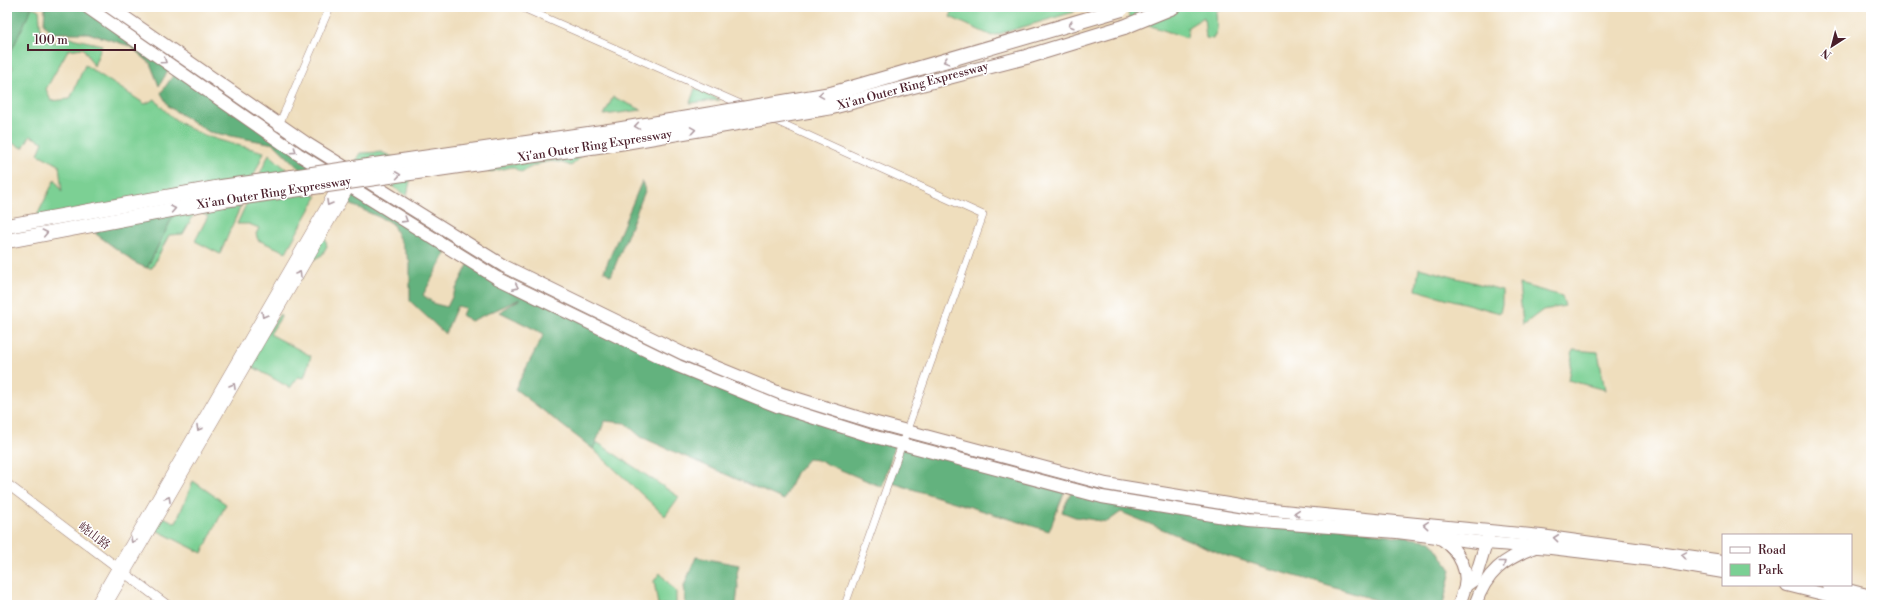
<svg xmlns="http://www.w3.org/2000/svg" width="1878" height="612" font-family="'Libre Bodoni','Noto Serif SC',serif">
  <rect width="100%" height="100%" fill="#fff"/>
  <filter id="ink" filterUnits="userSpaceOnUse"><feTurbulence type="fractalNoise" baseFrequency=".025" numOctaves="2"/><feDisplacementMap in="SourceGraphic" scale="8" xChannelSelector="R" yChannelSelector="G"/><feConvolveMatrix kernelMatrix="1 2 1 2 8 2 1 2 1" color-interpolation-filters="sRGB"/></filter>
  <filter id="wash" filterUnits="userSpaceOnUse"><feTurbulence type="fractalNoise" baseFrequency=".012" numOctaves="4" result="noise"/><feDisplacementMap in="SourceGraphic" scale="16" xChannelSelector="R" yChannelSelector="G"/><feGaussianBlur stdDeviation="0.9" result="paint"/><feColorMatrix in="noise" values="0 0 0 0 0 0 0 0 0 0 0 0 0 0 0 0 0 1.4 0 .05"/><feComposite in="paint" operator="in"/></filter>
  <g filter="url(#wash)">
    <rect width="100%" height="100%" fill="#efdebd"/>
    <!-- green -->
    <g fill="#7bd094" stroke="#627860">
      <path d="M32,7L39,10L41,33L54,43L67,37L102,45L94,66L83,48L68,50L46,89L51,101L70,99L85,65L145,104L155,99C181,135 224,141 264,152L220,254L195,241L208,216L196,211L183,234L169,235L152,268H147L174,214L100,227L96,233L84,227L25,240L55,179L62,192L59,165L38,154L43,142L30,136L23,148L12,143L7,151V78L13,67L7,62V60Z"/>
      <polygon points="954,7 1077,7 1074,12 992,36 950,17"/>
      <polygon points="1126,7 1236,7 1233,9 1216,10 1217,30 1213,39 1206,38 1204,17 1188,27 1187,38 1130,19"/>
      <polygon points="695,88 720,100 690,103"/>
      <polygon points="613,97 642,110 604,115"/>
      <polygon points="381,152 413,166 407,196 355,162 360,153"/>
      <path d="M581,152L578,160L571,166C550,157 540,163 521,172L512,167L490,172L484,171V168Z"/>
      <polygon points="269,154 317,197 286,252 258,240 256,234 259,228 249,224 237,224"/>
      <polygon points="316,228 325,237 327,246 322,255 309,262 302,279 292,274"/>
      <polygon points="1419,268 1502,290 1502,304 1500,313 1416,290"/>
      <polygon points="1519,284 1562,296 1565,306 1543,310 1523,325"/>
      <polygon points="280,314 281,317 270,334 311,356 304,378 298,377 290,388 246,363"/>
      <polygon points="1573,350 1598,352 1605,390 1568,380"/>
      <polygon points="595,441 679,497 665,516 593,449"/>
      <polygon points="193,481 226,504 202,553 156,530 163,517 176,523"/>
      <polygon points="660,573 676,592 676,605 658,605 654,581"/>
    </g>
    <!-- forest -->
    <g fill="#64b27e" stroke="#576854">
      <polygon points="7,7 32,7 7,60"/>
      <polygon points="45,7 91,7 172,64 159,86 150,63 130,46 88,33 52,33 44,24"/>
      <polygon points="178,68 317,166 322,191 274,144 209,132 169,107 161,93"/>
      <polygon points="642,181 645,191 611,276 604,271"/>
      <polygon points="359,193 448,249 423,295 435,304 447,307 470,261 677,364 895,444 882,487 817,460 808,459 796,473 784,500 641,437 625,423 605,421 593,449 515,389 544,334 500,312 520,299 471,321 462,315 465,308 457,306 445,334 410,301 410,262 392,223 334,197"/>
      <polygon points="174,214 147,268 137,264 96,234 100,227"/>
      <polygon points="902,445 1066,488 1049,531 889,482"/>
      <polygon points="1072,490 1431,541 1451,570 1443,605 1393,605 1227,556 1121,512 1107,522 1075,517 1062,512"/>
      <polygon points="696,557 739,565 737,573 738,588 736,605 686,605 684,586"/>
    </g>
  </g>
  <g filter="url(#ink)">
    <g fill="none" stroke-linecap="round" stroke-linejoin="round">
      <defs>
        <g id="minor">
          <polyline points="521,7 745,106"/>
          <polyline points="772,119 983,215 845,605"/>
          <polyline points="278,127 330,7"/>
        </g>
        <polyline id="tertiary" points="7,484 167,605"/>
        <g id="secondary">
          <polyline points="96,605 343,178"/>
          <polyline points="106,605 354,178"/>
        </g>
        <g id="primary">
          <path d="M1435,536C1454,543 1469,566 1465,587C1463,593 1461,599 1459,605"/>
          <polyline points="1465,586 1475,579 1489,533"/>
          <path d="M1475,605C1486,572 1504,559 1535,547"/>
        </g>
        <g id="trunk">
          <polyline points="87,7 298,154 497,278 678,366 777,406 868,435 1102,497 1249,521 1397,532 1486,543 1551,548 1652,560 1723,572"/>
          <polyline points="110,7 306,143 504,266 684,354 782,394 873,422 1106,484 1252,508 1541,536 1723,561"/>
          <polyline points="1787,585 1867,605"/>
          <polyline points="1828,585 1871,596"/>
        </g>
        <polyline id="motorway" points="1124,27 1173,7"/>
      </defs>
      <!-- minor casing -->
      <use href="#minor" stroke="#9c7e74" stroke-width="8"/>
      <!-- tertiary casing -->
      <use href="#tertiary" stroke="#9c7e74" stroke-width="10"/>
      <!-- secondary casing -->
      <use href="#secondary" stroke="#9c7e74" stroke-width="12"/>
      <!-- primary casing -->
      <use href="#primary" stroke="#9c7e74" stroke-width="14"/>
      <!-- trunk casing -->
      <use href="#trunk" stroke="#9c7e74" stroke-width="14"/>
      <!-- motorway casing -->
      <use href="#motorway" stroke="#9c7e74" stroke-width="16"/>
      <!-- minor -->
      <use href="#minor" stroke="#fff" stroke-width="7"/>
      <!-- tertiary -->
      <use href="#tertiary" stroke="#fff" stroke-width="9"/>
      <!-- secondary -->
      <use href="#secondary" stroke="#fff" stroke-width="11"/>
      <!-- primary -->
      <use href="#primary" stroke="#fff" stroke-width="12"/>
      <!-- trunk -->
      <use href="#trunk" stroke="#fff" stroke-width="12"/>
      <!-- motorway -->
      <use href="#motorway" stroke="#fff" stroke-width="14"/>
      <defs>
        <g id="motorway-bridge">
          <polyline points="7,226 221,187 616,130 831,94 1122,9"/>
          <polyline points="7,241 224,200 619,143 832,107 1026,57 1124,27"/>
        </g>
      </defs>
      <!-- motorway-bridge casing -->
      <use href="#motorway-bridge" stroke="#9c7e74" stroke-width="16" stroke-linecap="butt"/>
      <!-- motorway-bridge -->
      <use href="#motorway-bridge" stroke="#fff" stroke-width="14"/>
    </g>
    <!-- one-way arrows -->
    <defs><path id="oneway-chevron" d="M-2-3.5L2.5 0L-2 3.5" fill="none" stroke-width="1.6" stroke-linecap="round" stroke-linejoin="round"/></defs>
    <g stroke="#ae9aa0">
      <use href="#oneway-chevron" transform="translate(1071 25) rotate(163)"/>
      <use href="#oneway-chevron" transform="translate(164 61) rotate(35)"/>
      <use href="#oneway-chevron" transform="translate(946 61) rotate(164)"/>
      <use href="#oneway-chevron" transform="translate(821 95) rotate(171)"/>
      <use href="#oneway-chevron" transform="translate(637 126) rotate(171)"/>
      <use href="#oneway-chevron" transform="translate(693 130) rotate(-9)"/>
      <use href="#oneway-chevron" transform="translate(294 151) rotate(34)"/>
      <use href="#oneway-chevron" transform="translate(398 175) rotate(-8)"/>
      <use href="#oneway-chevron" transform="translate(329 203) rotate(120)"/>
      <use href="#oneway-chevron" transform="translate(173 209) rotate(-10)"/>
      <use href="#oneway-chevron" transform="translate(405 220) rotate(32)"/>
      <use href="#oneway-chevron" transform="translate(45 233) rotate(-12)"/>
      <use href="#oneway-chevron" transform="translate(299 274) rotate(-60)"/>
      <use href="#oneway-chevron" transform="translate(516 287) rotate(26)"/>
      <use href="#oneway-chevron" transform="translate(264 315) rotate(120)"/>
      <use href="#oneway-chevron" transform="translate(233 386) rotate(-60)"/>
      <use href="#oneway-chevron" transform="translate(199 428) rotate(120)"/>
      <use href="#oneway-chevron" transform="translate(168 499) rotate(-60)"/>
      <use href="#oneway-chevron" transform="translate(1297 513) rotate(-175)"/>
      <use href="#oneway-chevron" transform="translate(1426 525) rotate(-175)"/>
      <use href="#oneway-chevron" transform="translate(1556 538) rotate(-174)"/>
      <use href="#oneway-chevron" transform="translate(133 540) rotate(120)"/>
      <use href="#oneway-chevron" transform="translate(1684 555) rotate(-171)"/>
      <use href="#oneway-chevron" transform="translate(1503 563) rotate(-38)"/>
    </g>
  </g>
  <g text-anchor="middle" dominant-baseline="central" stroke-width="3" stroke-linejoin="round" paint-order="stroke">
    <!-- street labels -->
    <g font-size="12" fill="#4a1f2b" stroke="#fff">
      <text transform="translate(913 86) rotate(-15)">Xi'an Outer Ring Expressway</text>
      <text transform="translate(595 146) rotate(-9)">Xi'an Outer Ring Expressway</text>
      <text transform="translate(274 193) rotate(-9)">Xi'an Outer Ring Expressway</text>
      <text transform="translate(94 536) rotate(37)">峣山路</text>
    </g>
  </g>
  <!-- margin -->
  <rect width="1878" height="612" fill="none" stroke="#fff" stroke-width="24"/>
  <!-- legend -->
  <rect x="1722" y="534" width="130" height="52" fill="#ffffff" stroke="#b7a5aa"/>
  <rect x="1730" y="547" width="20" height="6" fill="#ffffff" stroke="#b7a5aa"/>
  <text x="1758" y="554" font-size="12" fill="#4a1f2b">Road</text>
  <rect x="1730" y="564" width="20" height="12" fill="#7bd094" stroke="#b7a5aa"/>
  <text x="1758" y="574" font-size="12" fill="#4a1f2b">Park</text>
  <!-- north arrow -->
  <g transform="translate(1832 46) rotate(216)" stroke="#ffffff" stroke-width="3" paint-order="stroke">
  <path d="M0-3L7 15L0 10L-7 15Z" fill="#4a1f2b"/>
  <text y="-6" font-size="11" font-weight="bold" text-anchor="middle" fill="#4a1f2b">N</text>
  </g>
  <!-- scale -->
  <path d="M28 44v6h107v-6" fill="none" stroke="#4a1f2b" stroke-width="2"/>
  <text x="34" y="44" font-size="12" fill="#4a1f2b" stroke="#ffffff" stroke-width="3" paint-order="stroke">100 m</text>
</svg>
